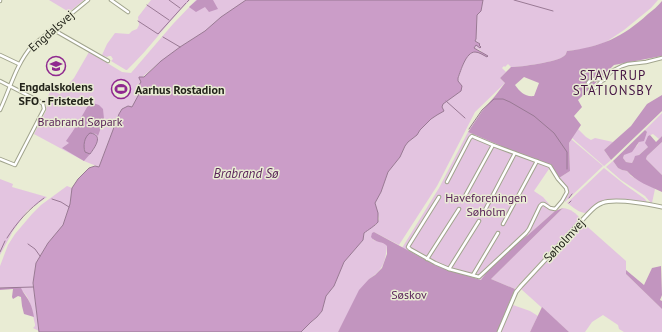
<svg xmlns="http://www.w3.org/2000/svg" width="662" height="332" font-family="'PT Sans',sans-serif">
  <rect width="100%" height="100%" fill="#e9ecd4"/>
  <!-- green -->
  <g fill="#e3c4e0">
    <polygon points="49,0 84,0 69,12"/>
    <path d="M151,0H190C168,22 150,48 127,70H126L111,61L113,59L111,56H109L107,57L102,55L107,44L115,33L129,34L132,31L137,29L139,25L138,17Z"/>
    <polygon points="196,0 246,0 221,17 205,31 180,47 161,61 140,79 141,82 136,89 138,90 138,93 139,94 132,107 128,106 122,109 119,114 99,167 84,161 34,134 46,111 47,104 45,102 50,92 54,91 60,94 74,78 89,52 122,72 131,73 173,24"/>
    <path d="M483,0H658L651,8L624,30L606,42L584,49L567,51C566,53 566,55 564,56C558,62 520,67 511,67L508,64L505,67L504,66L502,68L506,72L500,78L505,83L475,112L437,186L399,245L374,232L373,240L385,243L387,246C385,263 383,270 369,279L338,332H301L311,322L317,317L322,311L326,296L334,286L344,262L363,240L364,233L371,227L376,225L379,219L375,203L381,192L388,172L400,157L405,146L408,142L417,135L420,130L431,119L437,115L442,112L443,109L442,107L443,104L461,91L458,81V78C461,70 466,49 478,52C481,53 484,55 486,57L480,50L474,48L476,45H479L480,44L475,41L476,39L477,15L481,11Z"/>
    <polygon points="662,113 662,136 659,139 653,134 648,136 648,147 634,159 632,163 626,162 623,158 624,155 637,146 639,142 647,133 645,130"/>
    <polygon points="578,129 586,137 591,140 595,138 613,142 604,150 611,160 604,166 572,138"/>
    <polygon points="468,132 515,152 551,166 534,191 543,197 555,211 528,235 519,241 486,273 482,280 449,270 435,265 402,248 439,188"/>
    <path d="M571,139L603,166L565,202L564,199C571,189 566,186 559,178L570,171L569,143Z"/>
    <polygon points="662,142 662,175 646,159 647,156"/>
    <polygon points="613,161 618,168 622,170 627,171 631,176 655,189 652,203 651,203 645,196 621,180 606,167"/>
    <path d="M604,168L624,184L645,199L647,202C630,203 611,194 596,204C592,206 589,210 586,213C579,213 573,207 567,203Z"/>
    <polygon points="0,179 13,184 12,187 47,197 27,211 13,231 0,255"/>
    <path d="M67,186L72,188L70,204L63,225L48,243L36,263L33,283L39,331L33,328L35,326V324C32,312 31,292 16,288C12,286 5,288 0,288V266L8,245L15,234L32,214L41,205Z"/>
    <path d="M563,208C570,209 577,213 580,219L515,289L491,279Z"/>
    <polygon points="582,222 626,261 626,274 662,309 662,332 624,332 619,329 618,325 603,315 592,322 585,332 569,332 521,289"/>
    <polygon points="513,305 530,311 538,316 530,332 501,332"/>
  </g>
  <!-- forest -->
  <g fill="#c295bf" fill-rule="evenodd">
    <polygon points="197,0 213,0 218,9 209,12 205,7 196,12 189,7"/>
    <path d="M662,1V56L614,65L578,100L582,107L574,116L581,125L569,143L570,171L559,178L551,166L515,152L468,132L482,111L495,96L505,83L500,78L511,67C520,67 558,62 564,56C566,55 566,53 567,51C601,47 623,37 648,14C653,10 658,6 662,1ZM524,77L539,83L534,96C525,97 520,92 515,85Z"/>
    <polygon points="662,95 662,111 611,160 604,150 631,126 647,104"/>
    <path d="M90,102L99,105L103,109L104,119L98,136L96,134L92,133L85,140L84,151L89,154H90L84,161L62,148L69,143L66,141C75,129 82,116 90,102Z"/>
    <path d="M645,130L647,132L644,141L639,142L632,152L624,155L623,158L626,162L632,163L634,159L635,156L639,155L648,147L645,143L648,136L650,135L656,142L662,136V142L647,156L646,159L662,175V192C651,187 635,181 627,171L622,170L618,168L613,161Z"/>
    <path d="M563,208L491,279L515,289L497,332H338L359,290L369,279L375,275L382,268L387,254V246C383,241 375,243 371,237L372,233L374,232L435,265L449,270L481,280L486,273L519,241L528,235L555,211Z"/>
    <polygon points="661,266 662,295 660,300 662,301 662,309 626,274 626,270 644,285 652,268"/>
    <path d="M15,287L21,288C23,293 28,298 30,303C32,307 33,312 34,317L24,314L22,306L21,297L18,296L13,299L12,297L13,289L0,290V288Z"/>
    <polygon points="542,307 569,332 530,332"/>
  </g>
  <!-- water -->
  <g fill="#cb9dc8" stroke="#997994">
    <path d="M246,0H483L481,11L477,15L476,39L475,41L480,44L479,45L481,47L480,48L476,45L474,48L488,56L487,57C483,55 479,52 475,52C466,52 461,70 458,78V81L462,86L461,91L443,104L442,107L444,111L437,115L431,119L420,130L417,135L408,142L405,146L400,157L388,172L381,192L375,203L378,213V222C376,225 368,230 364,233L363,240L344,262L334,286L326,296L322,311L317,317L311,322L301,332H39L33,283L36,263L48,243L63,225L70,204L72,188L78,179L89,168L95,166L99,167L119,114L122,109L128,106L132,107L139,94L138,93L139,90L136,89L141,82L139,78V77H144L161,61L180,47L205,31L221,17Z"/>
    <path d="M90,133C104,135 95,147 90,154L85,152C83,146 84,137 90,133Z"/>
  </g>
  <g fill="none" stroke-linecap="round" stroke-linejoin="round">
    <!-- stream -->
    <g stroke="#997994" stroke-width="1">
      <polyline points="169,0 180,8"/>
      <polyline points="514,0 553,11"/>
      <polyline points="187,2 189,0"/>
      <polyline points="147,5 169,20"/>
      <polyline points="138,21 158,34 186,3"/>
      <polyline points="163,37 180,47"/>
      <polyline points="446,101 465,118"/>
      <polyline points="469,129 482,110 494,99 503,99 510,102 534,116 554,133 567,152 567,169"/>
      <polyline points="569,198 572,194"/>
      <polyline points="52,199 61,202 69,207"/>
      <polyline points="569,203 571,201"/>
      <path d="M7,238C17,222 29,209 44,198"/>
      <polyline points="28,244 35,249 40,256"/>
      <polyline points="0,252 5,241"/>
      <polyline points="0,288 33,287"/>
    </g>
    <defs>
      <g id="minor">
        <polyline points="111,0 128,12"/>
        <polyline points="0,1 0,0"/>
        <polyline points="52,29 108,61"/>
        <polyline points="0,55 19,64"/>
        <path d="M604,80C598,79 592,77 588,83V85L591,88H595L612,71L622,66L628,64L646,62L662,58"/>
        <polyline points="0,81 39,101 43,104 44,109 15,165 0,159"/>
        <path d="M0,110C10,89 16,64 32,46L88,0"/>
        <polyline points="465,196 493,145"/>
        <polyline points="439,197 409,245 408,247 410,249 435,263 449,269 479,277 526,233 529,229 540,206 542,204 544,204 550,208 555,209 556,208 562,201 567,192 566,188 558,179 550,166 493,145 474,137 472,136 470,138 447,182"/>
        <polyline points="485,210 515,153"/>
        <polyline points="503,224 537,161"/>
        <polyline points="427,259 459,209"/>
        <polyline points="449,269 479,221"/>
        <polyline points="473,275 498,233"/>
      </g>
      <path id="tertiary" d="M499,332L516,292L521,286L585,217C590,212 595,205 602,203C615,198 647,204 662,207"/>
    </defs>
    <!-- minor casing -->
    <use href="#minor" stroke="#a1a48d" stroke-width="4.5"/>
    <!-- tertiary casing -->
    <use href="#tertiary" stroke="#a1a48d" stroke-width="5"/>
    <!-- minor -->
    <use href="#minor" stroke="#fff" stroke-width="2.5"/>
    <!-- tertiary -->
    <use href="#tertiary" stroke="#fff" stroke-width="3"/>
  </g>
  <!-- icons -->
  <defs>
    <symbol id="school-ring" viewBox="-11 -11 22 22"><circle r="9.5" fill="#e9ecd4" stroke="#8f298f" stroke-width="1.5"/><path d="M0-5L7-2L0 1L-7-2ZM-4 1L0 2.5L4 1V4Q0 6-4 4Z" fill="#8f298f"/></symbol>
    <symbol id="stadium-ring" viewBox="-11 -11 22 22"><circle r="9.5" fill="#e9ecd4" stroke="#8f298f" stroke-width="1.5"/><path d="M0-5a6.5 5 0 1 0 0 10a6.5 5 0 1 0 0-10ZM-3.5-1.8h7v3.6h-7Z" fill="#8f298f"/></symbol>
  </defs>
  <g fill-rule="evenodd">
    <use href="#school-ring" x="45" y="55" width="22" height="22"/>
    <use href="#stadium-ring" x="110" y="78" width="22" height="22"/>
  </g>
  <g text-anchor="middle" dominant-baseline="central" stroke-width="3" stroke-linejoin="round" paint-order="stroke">
    <!-- street labels -->
    <g font-size="12" fill="#23241b" stroke="#e9ecd4">
      <text transform="translate(51 31) rotate(-41)">Engdalsvej</text>
      <text transform="translate(564 240) rotate(-47)">Søholmvej</text>
    </g>
    <!-- poi labels -->
    <g font-size="12" font-weight="bold" fill="#23241b" stroke="#e9ecd4">
      <text x="56" y="86">Engdalskolens<tspan x="56" dy="14">SFO - Fristedet</tspan></text>
      <text x="135" y="89" text-anchor="start">Aarhus Rostadion</text>
    </g>
    <!-- park labels -->
    <g font-size="12" fill="#5b255a" stroke="#e9ecd4">
      <text x="80" y="121">Brabrand Søpark</text>
      <text x="486" y="197">Haveforeningen<tspan x="486" dy="14">Søholm</tspan></text>
      <text x="409" y="294">Søskov</text>
    </g>
    <!-- neighbourhood labels -->
    <g font-size="13" letter-spacing="1" fill="#421141" stroke="#e9ecd4">
      <text x="613" y="75">STAVTRUP<tspan x="613" dy="15">STATIONSBY</tspan></text>
    </g>
    <!-- water labels -->
    <g font-size="13" font-style="italic" fill="#5b255a" stroke="#e9ecd4">
      <text x="246" y="173">Brabrand Sø</text>
    </g>
  </g>
</svg>
